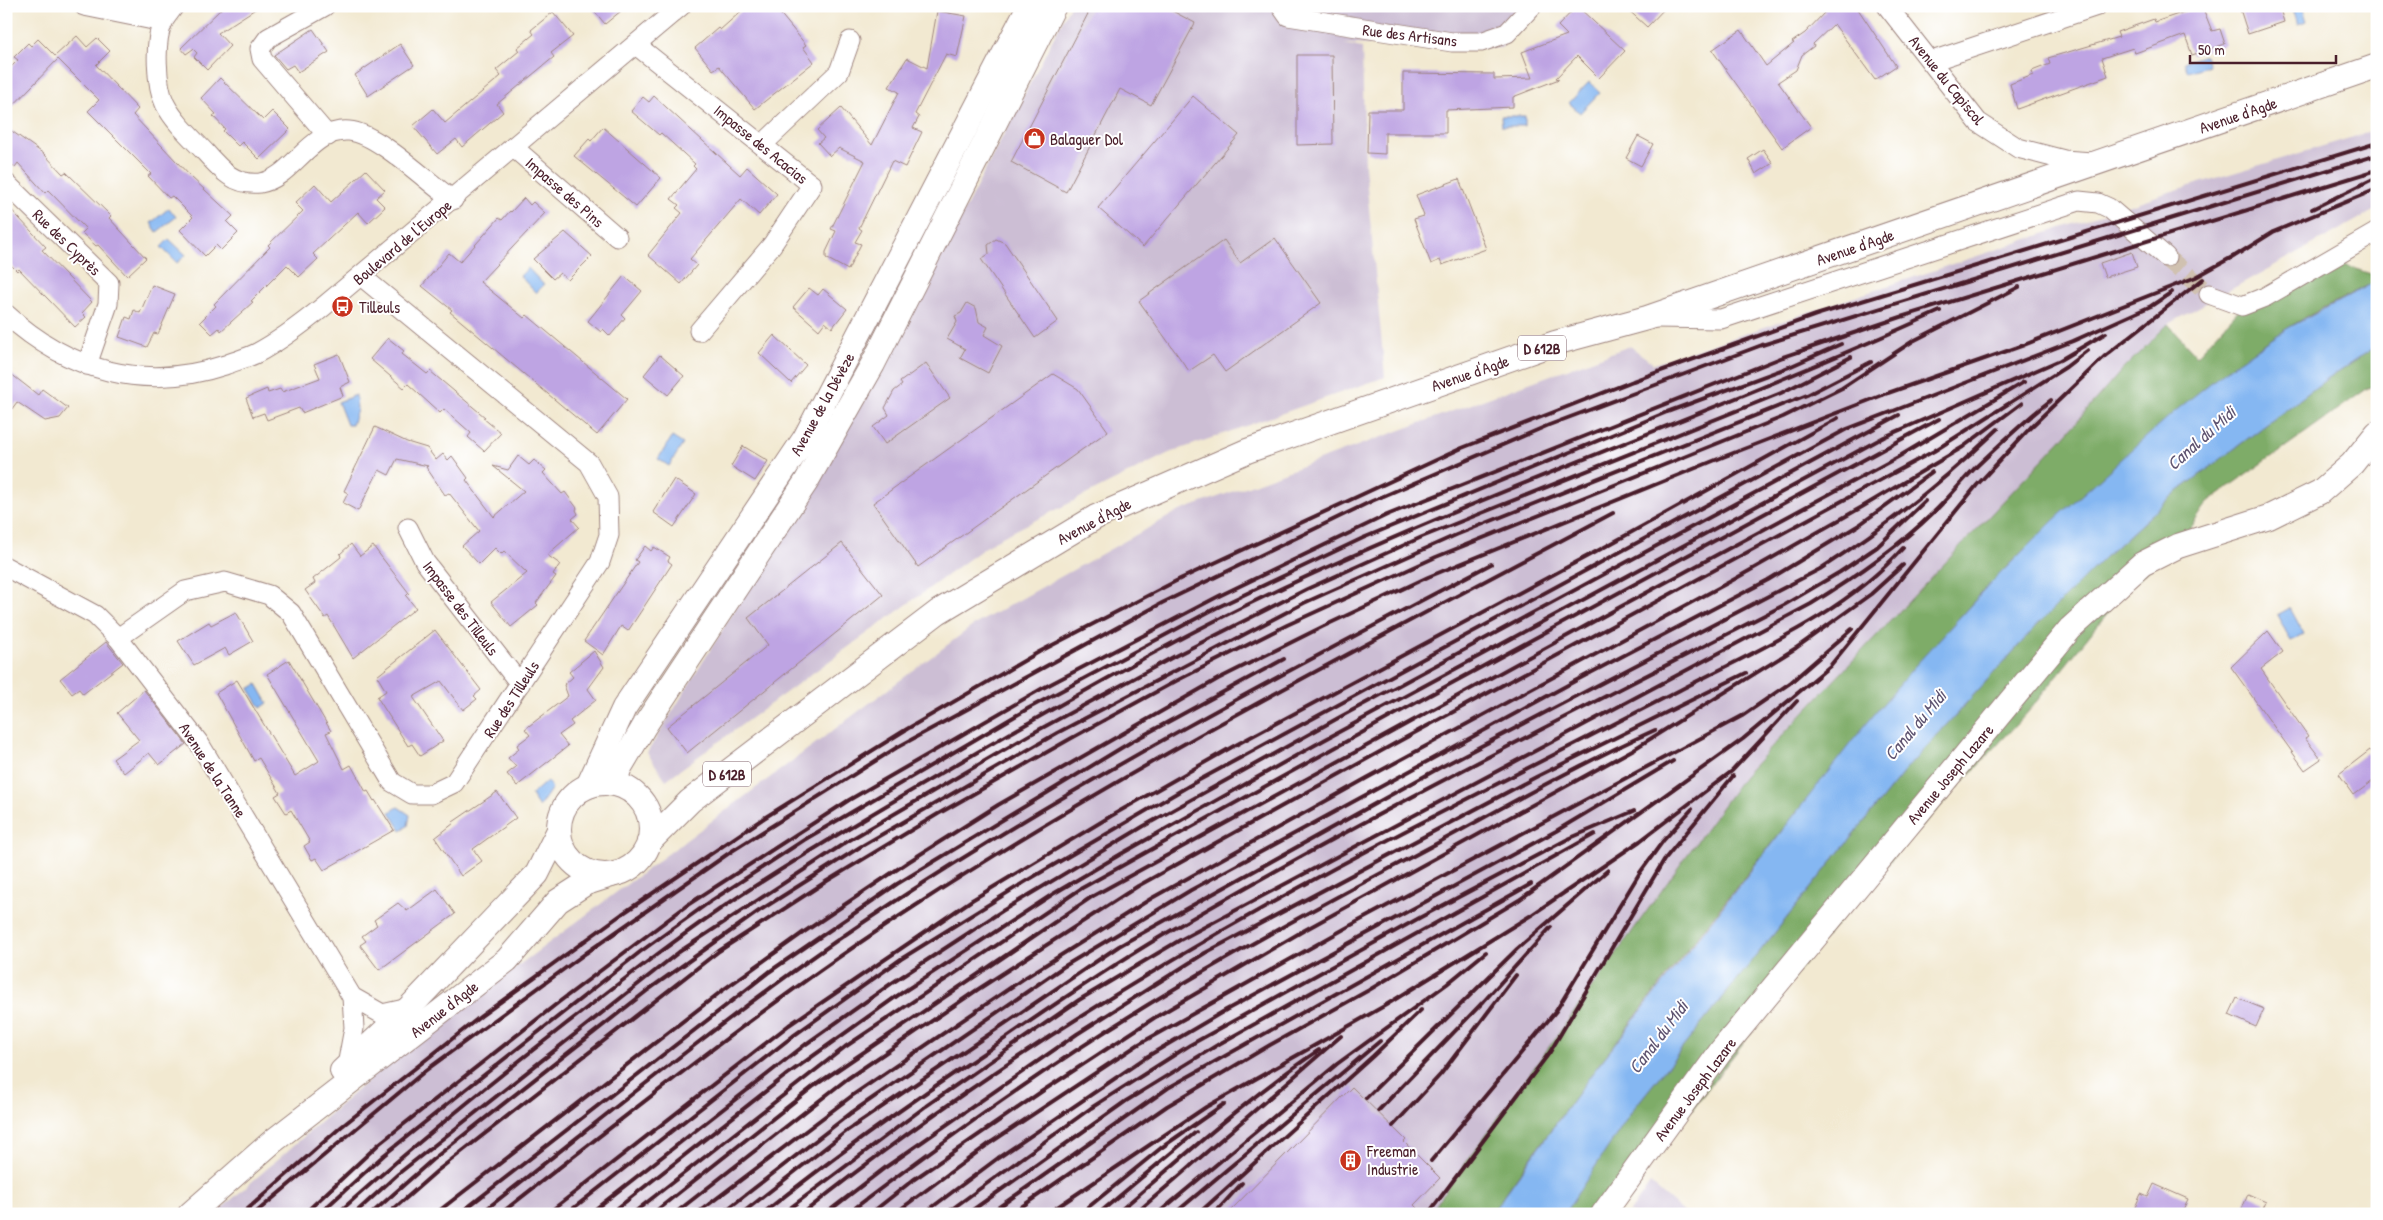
<svg xmlns="http://www.w3.org/2000/svg" width="2383" height="1220" font-family="'Patrick Hand',sans-serif">
  <rect width="100%" height="100%" fill="#fff"/>
  <filter id="ink" filterUnits="userSpaceOnUse"><feTurbulence type="fractalNoise" baseFrequency=".02" numOctaves="2"/><feDisplacementMap in="SourceGraphic" scale="10" xChannelSelector="R" yChannelSelector="G"/><feConvolveMatrix kernelMatrix="1 2 1 2 8 2 1 2 1" color-interpolation-filters="sRGB"/></filter>
  <filter id="wash" filterUnits="userSpaceOnUse"><feTurbulence type="fractalNoise" baseFrequency=".0096" numOctaves="4" result="noise"/><feDisplacementMap in="SourceGraphic" scale="20" xChannelSelector="R" yChannelSelector="G"/><feGaussianBlur stdDeviation="1.12" result="paint"/><feColorMatrix in="noise" values="0 0 0 0 0 0 0 0 0 0 0 0 0 0 0 0 0 1.4 0 .05"/><feComposite in="paint" operator="in"/></filter>
  <g filter="url(#wash)">
    <rect width="100%" height="100%" fill="#f2e9d1"/>
    <!-- industrial -->
    <g fill="#ccbed4">
      <polygon points="1070,6 1539,6 1501,48 1344,44 1362,48 1365,166 1385,377 1169,453 994,541 666,780 647,753 883,368"/>
      <polygon points="2377,130 2377,209 2168,324 2122,370 2061,440 1744,776 1429,1214 215,1214 388,1063 974,625 1177,512 1630,346 1654,364 2166,193"/>
      <polygon points="1650,1183 1686,1214 1629,1214"/>
    </g>
    <!-- forest -->
    <g fill="#7eac67" stroke="#646649">
      <path d="M2328,260L2377,276V281C2346,297 2313,312 2285,330C2227,367 2177,410 2127,456C2081,497 2036,536 1993,581C1920,658 1854,742 1787,824C1685,951 1584,1080 1491,1214H1429L1744,776L2061,440L2122,370L2168,324L2197,356L2242,306Z"/>
      <polygon points="2377,346 2377,386 2368,388 2208,502 2178,546 2129,586 2028,712 1896,854 1813,952 1650,1164 1606,1214 1563,1214 1634,1108 1907,768 2042,620 2104,558 2173,495 2328,378"/>
    </g>
    <!-- water -->
    <g fill="#85b7f2" stroke="#686b8e">
      <polygon points="2292,6 2302,6 2307,21 2298,24"/>
      <polygon points="2205,55 2209,65 2188,72 2184,62"/>
      <polygon points="1589,82 1600,92 1580,113 1569,103"/>
      <polygon points="1501,116 1525,116 1525,126 1502,126"/>
      <polygon points="169,208 176,217 157,232 151,223"/>
      <polygon points="169,239 186,255 177,263 161,247"/>
      <polygon points="528,268 544,285 536,293 520,276"/>
      <polygon points="2377,281 2377,346 2328,378 2173,495 2104,558 2042,620 1907,768 1634,1108 1564,1214 1491,1214 1591,1075 1853,740 1913,668 1992,582 2054,520 2174,412 2233,365 2288,328"/>
      <polygon points="356,395 357,410 352,425 347,425 338,402"/>
      <polygon points="672,437 683,444 669,466 658,459"/>
      <polygon points="2290,608 2304,634 2291,641 2277,615"/>
      <polygon points="257,684 268,703 261,708 249,689"/>
      <polygon points="547,781 552,788 539,807 531,795"/>
      <polygon points="398,807 410,815 408,826 401,830 390,812"/>
    </g>
    <g id="blocks">
      <!-- building -->
      <g fill="#bea4e3">
        <polygon points="224,6 260,6 218,33 230,46 207,70 194,57 197,53 193,49 186,54 181,48"/>
        <polygon points="590,6 627,6 605,24"/>
        <polygon points="747,6 774,6 806,45 803,47 814,62 755,109 719,66 713,70 695,48 718,28 720,30"/>
        <polygon points="1092,6 1163,6 1195,23 1151,105 1120,89 1066,192 1011,162"/>
        <polygon points="1577,6 1625,51 1599,78 1577,56 1556,78 1559,79 1513,97 1513,107 1446,110 1446,133 1385,133 1385,154 1367,153 1368,110 1403,110 1403,73 1494,74 1494,79 1532,78 1522,52 1567,35 1558,26"/>
        <polygon points="1624,6 1667,6 1647,27"/>
        <polygon points="1820,6 1856,6 1896,66 1875,80 1834,24 1813,44 1814,46 1802,55 1796,70 1778,82 1811,127 1782,148 1712,50 1741,30 1766,66 1794,43 1792,42 1805,33 1825,12"/>
        <polygon points="2202,6 2212,31 2220,29 2225,44 2192,55 2185,35 2135,53 2133,48 2102,58 2108,76 2017,109 2010,84 2033,75 2032,71 2050,64 2048,58 2119,37 2117,32 2154,19 2155,22"/>
        <polygon points="2239,6 2279,6 2284,22 2248,34"/>
        <polygon points="937,11 966,16 957,57 946,54 915,114 919,117 913,128 922,132 905,167 892,161 859,228 862,230 855,242 861,244 848,270 826,258 826,252 836,231 831,229 865,161 839,148 830,156 818,143 824,138 817,130 841,108 872,145 899,92 889,87 907,58 927,68"/>
        <polygon points="553,12 573,36 551,53 554,57 497,104 503,112 462,147 456,139 437,154 413,126 433,109 445,123 501,76 496,70 519,51 517,48 534,34 531,30"/>
        <polygon points="313,29 329,52 298,72 293,65 286,69 274,55"/>
        <polygon points="77,36 87,47 97,38 110,51 96,65 138,109 133,115 191,177 233,216 227,222 238,233 221,250 216,245 205,256 180,230 193,217 172,196 169,198 148,176 151,174 88,111 99,100 58,59 6,113 6,72 18,60 14,57 28,43 31,46 38,39 55,56"/>
        <polygon points="400,44 414,65 368,96 355,75"/>
        <polygon points="1297,55 1332,55 1333,144 1297,145"/>
        <polygon points="220,78 263,120 272,111 290,129 259,159 242,142 238,146 223,131 225,129 213,116 216,114 201,98"/>
        <polygon points="654,96 740,175 747,167 777,194 759,215 741,199 690,259 697,265 681,284 648,255 682,213 676,208 679,205 671,199 696,169 693,166 695,164 661,133 659,135 631,111 643,97 649,102"/>
        <polygon points="1193,96 1239,135 1143,247 1098,208"/>
        <polygon points="6,127 44,154 63,174 66,172 111,216 109,218 146,258 127,276 98,245 96,246 82,233 86,229 48,190 45,193 18,163 15,167 6,160"/>
        <polygon points="603,127 661,178 636,207 574,156 589,139 591,141"/>
        <polygon points="1638,136 1653,144 1641,166 1626,158"/>
        <polygon points="1763,149 1773,163 1756,174 1748,159"/>
        <polygon points="366,170 385,190 376,198 385,207 368,223 358,212 313,254 318,259 299,277 287,265 251,301 253,302 221,331 219,328 212,334 200,322 216,306 214,304 270,247 268,245 303,211 295,203 315,184 331,202"/>
        <polygon points="1459,179 1486,249 1442,265 1440,260 1431,264 1414,219 1424,216 1416,195"/>
        <polygon points="524,198 530,205 533,202 545,213 480,282 524,318 527,315 627,399 597,435 450,312 452,310 422,286 449,253 460,262 499,218 502,220 510,211 511,212"/>
        <polygon points="6,204 46,247 42,250 92,302 82,313 86,317 75,327 19,269 17,271 6,260"/>
        <polygon points="565,232 592,256 568,280 560,273 553,279 533,259"/>
        <polygon points="1275,238 1321,303 1225,372 1213,355 1189,371 1139,301 1224,240 1240,263"/>
        <polygon points="996,239 1005,243 1058,321 1035,338 981,259 989,254 988,245"/>
        <polygon points="2132,252 2137,267 2105,277 2100,263"/>
        <polygon points="624,276 642,291 622,315 625,318 610,336 603,329 601,332 588,321"/>
        <polygon points="152,285 175,294 158,334 154,333 147,347 119,337 126,317 131,319 134,310 140,313"/>
        <polygon points="809,288 818,295 823,289 847,309 832,328 825,322 819,330 793,307"/>
        <polygon points="967,303 976,308 979,322 988,327 984,335 1002,346 988,373 960,358 965,349 947,339 957,322 955,316 961,313"/>
        <polygon points="774,335 806,365 791,383 759,353"/>
        <polygon points="388,338 404,351 402,354 427,374 430,371 485,417 483,418 501,433 484,451 468,437 471,433 444,409 440,413 408,384 404,388 370,359"/>
        <polygon points="339,354 350,382 340,387 343,396 302,413 299,408 267,420 264,413 253,417 246,398 267,389 268,393 280,389 282,392 320,378 314,364"/>
        <polygon points="660,355 684,376 668,395 644,375"/>
        <polygon points="926,363 950,398 885,444 873,427 889,415 885,408 894,391 902,385 900,382"/>
        <polygon points="6,370 38,395 42,389 68,408 60,418 45,421 17,402 6,417"/>
        <polygon points="1053,374 1078,389 1108,431 918,567 873,503"/>
        <polygon points="375,427 407,442 427,448 436,460 443,454 448,460 452,456 468,478 466,480 494,517 524,491 493,466 508,470 518,456 529,465 534,460 546,470 543,473 562,494 565,492 577,508 576,510 578,514 572,519 579,527 547,555 560,564 553,574 556,576 536,603 538,605 511,627 491,602 527,573 504,551 501,554 495,548 479,564 462,546 479,531 449,493 445,495 426,467 428,466 397,459 389,475 379,470 358,511 343,503 348,493 344,491"/>
        <polygon points="743,446 768,461 755,481 731,466"/>
        <polygon points="674,479 696,494 674,527 653,512"/>
        <polygon points="842,543 883,595 687,753 667,727 768,645 748,618"/>
        <polygon points="351,544 360,556 373,546 409,593 406,596 416,608 353,658 328,616 325,618 305,590 315,583 313,579 341,557 340,554"/>
        <polygon points="645,546 651,551 654,547 670,557 668,561 672,564 628,631 621,626 603,655 584,641 638,562 635,560"/>
        <polygon points="236,612 253,641 229,655 225,648 194,665 178,641 209,622 211,625"/>
        <polygon points="435,630 481,690 474,696 477,699 463,710 441,681 413,697 443,741 420,756 412,744 408,746 377,697 386,691 377,676"/>
        <polygon points="2268,631 2283,652 2261,669 2308,736 2305,738 2321,759 2305,770 2231,667"/>
        <polygon points="106,642 123,663 83,694 79,689 72,694 60,679"/>
        <polygon points="594,651 604,667 588,689 596,700 570,721 573,725 559,735 568,746 517,786 507,774 516,767 508,758 519,749 517,745 530,735 525,729 568,696 564,685 573,677 569,672"/>
        <polygon points="289,660 331,731 326,733 344,769 351,765 366,792 368,791 374,801 375,800 394,830 324,870 316,858 312,860 304,846 310,842 291,810 286,813 275,796 280,793 259,758 254,761 216,693 237,680 295,776 319,761 267,674"/>
        <polygon points="144,690 186,744 159,765 149,753 124,773 113,759 139,740 117,713"/>
        <polygon points="2370,750 2377,758 2377,778 2354,795 2339,774"/>
        <polygon points="497,792 516,818 473,849 482,861 461,876 435,838 454,823 453,822"/>
        <polygon points="437,889 455,914 379,970 360,945 366,941 362,936 377,925 374,920 398,903 407,911"/>
        <polygon points="2237,998 2264,1009 2256,1027 2229,1015"/>
        <polygon points="1352,1087 1406,1140 1404,1142 1440,1178 1414,1205 1423,1214 1227,1214"/>
        <polygon points="2154,1184 2188,1199 2181,1214 2132,1214 2141,1194 2148,1197"/>
        <polygon points="2248,1194 2266,1202 2261,1214 2240,1214"/>
      </g>
    </g>
  </g>
  <g filter="url(#ink)">
    <use href="#blocks" fill-opacity="0" stroke="#9e847e" stroke-width="1"/>
    <g fill="none" stroke-linecap="round" stroke-linejoin="round">
      <!-- minor-tunnel -->
      <polyline stroke="#d0c1b0" stroke-width="19" stroke-dasharray="19 9" stroke-linecap="butt" points="2166,257 2209,294"/>
      <defs>
        <g id="minor">
          <polyline points="84,6 163,22"/>
          <path d="M174,6C171,11 166,16 163,22C154,41 156,85 165,104C175,123 192,138 206,153C221,170 235,186 260,183C293,178 310,128 349,131C378,133 428,183 453,200"/>
          <polyline points="325,6 268,38 260,49 262,59 328,136"/>
          <polyline points="1281,6 1288,16 1452,42 1481,42 1507,33 1532,6"/>
          <polyline points="1887,6 1978,122 2018,148 2064,160 2092,162"/>
          <polyline points="636,45 812,185 772,245 699,331"/>
          <polyline points="1932,61 2097,6"/>
          <polyline points="762,145 839,72 850,41"/>
          <polyline points="513,147 617,237"/>
          <polyline points="6,183 109,283 108,304 87,365"/>
          <polyline points="2209,294 2242,306 2265,297 2377,232"/>
          <path d="M6,314C68,371 144,392 225,365C235,361 247,358 257,353C280,341 302,324 323,307L681,6"/>
          <polyline points="1656,318 1721,319 2079,201 2098,203 2109,208 2166,257"/>
          <polyline points="408,528 425,562 520,684"/>
          <polyline points="6,567 95,615 118,638 199,743 352,997 382,1014 409,1008"/>
          <polyline points="118,638 185,591 225,582 269,595 291,613 392,782 412,794 431,794 454,783 600,562 609,535 608,497 589,463 361,276"/>
          <polyline points="347,1066 354,1028 352,997"/>
        </g>
        <g id="major">
          <circle cx="605" cy="829" r="46"/>
          <polyline points="615,784 619,769 645,725 806,482 873,364 1054,6"/>
          <polyline points="588,786 624,708 805,438 1029,6"/>
          <polyline points="649,842 690,801 938,612 1096,517 1247,451 1555,343 1647,318 2377,66"/>
          <polyline points="342,1071 409,1008 537,874 559,830"/>
          <polyline points="190,1214 272,1142 507,960 558,901 586,883 611,875"/>
          <polyline points="1603,1214 1721,1051 2070,629 2142,564 2178,546 2269,517 2320,492 2352,464 2377,433"/>
        </g>
      </defs>
      <!-- minor casing -->
      <use href="#minor" stroke="#9e847e" stroke-width="21"/>
      <!-- major casing -->
      <use href="#major" stroke="#9e847e" stroke-width="26"/>
      <!-- minor -->
      <use href="#minor" stroke="#fff" stroke-width="19"/>
      <!-- major -->
      <use href="#major" stroke="#fff" stroke-width="24"/>
      <!-- rail -->
      <g stroke="#4a1f2b" stroke-width="4">
        <polyline points="2312,209 2377,177"/>
        <polyline points="2230,259 2273,232 2377,189"/>
        <polyline points="1366,1098 1517,949 1608,870"/>
        <polyline points="1378,1111 1484,1001 1551,927"/>
        <polyline points="1393,1126 1441,1074 1516,975"/>
        <polyline points="1431,1161 1556,1011 1639,874 1663,841 1692,809"/>
        <polyline points="242,1214 341,1127 481,1016 622,914 764,818 907,729 1039,652 1180,579 1462,448 1633,381 1816,315 2377,143"/>
        <polyline points="254,1214 425,1071 586,953 732,851 896,748 1162,603 1372,501 1549,425 1762,345 2377,155"/>
        <polyline points="304,1214 380,1143 559,1002 686,906 849,800 1043,688 1219,596 1387,515 1783,357 1901,317 2377,170"/>
        <polyline points="319,1214 384,1155 465,1090 640,952 711,901 804,840 1029,708 1216,608 1363,538 1667,412 1789,367 1841,344"/>
        <path d="M337,1214C411,1147 488,1085 566,1024C622,981 679,936 738,897C821,843 907,793 993,743C1079,694 1166,644 1255,601C1478,493 1714,414 1940,311"/>
        <polyline points="354,1214 398,1174 679,952 848,841 1031,734 1175,656 1307,589 1422,537 1781,393 1851,357"/>
        <polyline points="371,1214 432,1160 648,990 759,911 860,847 1057,733 1304,603 1456,535 1807,395 1871,362"/>
        <polyline points="388,1214 437,1171 719,951 827,881 938,814 1070,739 1176,681 1287,625 1436,557 1783,417 1842,388 1913,341 2019,287"/>
        <polyline points="435,1214 723,990 804,932 908,862 998,805 1218,679 1322,627 1428,577 1723,457 1888,393 2024,345 2196,277 2234,256"/>
        <polyline points="459,1214 769,972 897,884 1131,742 1284,659"/>
        <path d="M480,1214C615,1109 747,998 891,904C1083,778 1287,671 1491,564"/>
        <path d="M500,1214C636,1108 770,1000 915,906C1139,760 1377,639 1613,513"/>
        <polyline points="547,1214 789,1025 972,900 1111,816 1232,747 1612,543 1838,418"/>
        <polyline points="566,1214 793,1036 901,959 1028,880 1192,784 1847,429 2073,341 2151,306 2172,292"/>
        <polyline points="589,1214 806,1044 892,983 1002,911 1144,826 1340,717 1899,415"/>
        <polyline points="610,1214 785,1076 897,996 1053,894 1121,854 1324,740 1884,437 2060,360 2106,333"/>
        <polyline points="632,1214 845,1047 1082,888 1430,695 1939,419"/>
        <polyline points="652,1214 814,1086 1093,896 1620,607 1898,457 2024,382"/>
        <polyline points="674,1214 847,1079 977,990 1138,886 1394,744 1934,451 2066,367 2088,350"/>
        <polyline points="696,1214 853,1095 1026,977 1152,898 1367,778 1733,580 1862,507 1963,447 2022,403"/>
        <polyline points="721,1214 851,1113 1063,967 1191,890 1575,681 1768,580 1859,525 1932,472"/>
        <path d="M741,1214L848,1130L1119,946L1441,767L1820,569C1884,528 1943,482 1998,429"/>
        <path d="M762,1214C836,1155 912,1101 990,1049C1047,1009 1105,970 1165,934C1366,816 1576,712 1784,605L1840,572L1877,547L1925,501"/>
        <path d="M782,1214L926,1106L1079,1000L1180,940L1811,604C1855,577 1896,549 1933,513C1949,498 1962,481 1977,466C2001,443 2025,420 2051,400"/>
        <path d="M802,1214C990,1064 1196,939 1409,829C1499,783 1590,736 1680,690C1757,650 1844,614 1903,548"/>
        <polyline points="825,1214 886,1167 1077,1034 1205,953 1536,777 1746,673"/>
        <path d="M847,1214C953,1133 1064,1054 1179,986C1262,937 1347,891 1432,846C1506,806 1579,764 1655,730"/>
        <polyline points="870,1214 913,1180 1041,1092 1154,1018 1303,931 1634,749 1796,648 1871,594 1903,565"/>
        <polyline points="894,1214 990,1143 1139,1044 1355,923 1742,716 1790,683 1852,629"/>
        <polyline points="923,1214 998,1158 1148,1056 1226,1010 1556,831 1673,761"/>
        <polyline points="945,1214 1091,1108 1190,1045 1421,917 1568,839 1634,811"/>
        <polyline points="967,1214 1126,1101 1219,1044 1595,834"/>
        <polyline points="989,1214 1168,1088 1531,884"/>
        <polyline points="1011,1214 1167,1106 1270,1045 1369,990 1519,900 1743,739 1830,666 1977,485 2031,427 2105,356 2203,279"/>
        <polyline points="1047,1214 1206,1107 1386,1005 1533,914 1640,841 1732,771 1797,701"/>
        <polyline points="1080,1214 1161,1148 1224,1104"/>
        <polyline points="1098,1214 1196,1132"/>
        <path d="M1116,1214C1182,1158 1247,1098 1319,1050"/>
        <polyline points="1135,1214 1341,1036"/>
        <polyline points="1157,1214 1337,1064 1447,984 1486,952"/>
        <polyline points="1174,1214 1380,1041"/>
        <polyline points="1198,1214 1373,1056 1421,1010"/>
        <polyline points="1214,1214 1242,1183"/>
        <polyline points="1428,1214 1550,1052 1664,860 1733,776"/>
      </g>
    </g>
  </g>
  <!-- icons -->
  <defs>
    <symbol id="shop-disc" viewBox="-11 -11 22 22"><circle r="9.5" fill="#c8321e" stroke="#fff"/><path d="M-5-2.5h2.3a2.7 3.5 0 0 1 5.4 0H5L5.5 6h-11ZM-1.5-2.5h3a1.5 2.3 0 0 0-3 0Z" fill="#fff"/></symbol>
    <symbol id="bus-disc" viewBox="-11 -11 22 22"><circle r="9.5" fill="#c8321e" stroke="#fff"/><path d="M-5-6H5V4H4V6H2V4H-2V6H-4V4H-5ZM-3.5-4V0h7V-4ZM-3.5 1.2v1.5H-2V1.2ZM2 1.2v1.5H3.5V1.2Z" fill="#fff"/></symbol>
    <symbol id="building-disc" viewBox="-11 -11 22 22"><circle r="9.5" fill="#c8321e" stroke="#fff"/><path d="M-4-6H4V6H1V3H-1V6H-4ZM-2.5-4.3h1.7v1.8h-1.7ZM.8-4.3h1.7v1.8H.8ZM-2.5-1h1.7V.8h-1.7ZM.8-1h1.7V.8H.8Z" fill="#fff"/></symbol>
  </defs>
  <g fill-rule="evenodd">
    <use href="#shop-disc" x="1022" y="126" width="25" height="25"/>
    <use href="#bus-disc" x="330" y="294" width="25" height="25"/>
    <use href="#building-disc" x="1338" y="1148" width="25" height="25"/>
  </g>
  <g text-anchor="middle" dominant-baseline="central" stroke-width="4" stroke-linejoin="round" paint-order="stroke">
    <!-- shield labels -->
    <g fill="#fff" stroke="#80626b" stroke-width="1">
      <rect x="1518" y="335.5" width="48" height="25" rx="4"/>
      <rect x="703" y="761.5" width="48" height="25" rx="4"/>
    </g>
    <g font-size="15" font-weight="bold" fill="#4a1f2b">
      <text x="1542" y="348">D 612B</text>
      <text x="727" y="774">D 612B</text>
    </g>
    <!-- street labels -->
    <g font-size="16" fill="#4a1f2b" stroke="#fff">
      <text transform="translate(1410 35) rotate(7)">Rue des Artisans</text>
      <text transform="translate(1947 80) rotate(51)">Avenue du Capiscol</text>
      <text transform="translate(2238 115) rotate(-19)">Avenue d'Agde</text>
      <text transform="translate(761 144) rotate(39)">Impasse des Acacias</text>
      <text transform="translate(565 192) rotate(41)">Impasse des Pins</text>
      <text transform="translate(67 242) rotate(44)">Rue des Cyprès</text>
      <text transform="translate(402 242) rotate(-40)">Boulevard de l'Europe</text>
      <text transform="translate(1855 247) rotate(-19)">Avenue d'Agde</text>
      <text transform="translate(1470 373) rotate(-19)">Avenue d'Agde</text>
      <text transform="translate(822 404) rotate(-61)">Avenue de la Dévèze</text>
      <text transform="translate(1094 521) rotate(-28)">Avenue d'Agde</text>
      <text transform="translate(461 608) rotate(53)">Impasse des Tilleuls</text>
      <text transform="translate(511 699) rotate(-57)">Rue des Tilleuls</text>
      <text transform="translate(213 770) rotate(57)">Avenue de la Tanne</text>
      <text transform="translate(1950 774) rotate(-50)">Avenue Joseph Lazare</text>
      <text transform="translate(444 1009) rotate(-38)">Avenue d'Agde</text>
      <text transform="translate(1695 1089) rotate(-53)">Avenue Joseph Lazare</text>
    </g>
    <!-- poi labels -->
    <g font-size="16" fill="#4a1f2b" stroke="#fff" text-anchor="start">
      <text x="1050" y="139">Balaguer Dol</text>
      <text x="359" y="307">Tilleuls</text>
      <text x="1367" y="1151">Freeman<tspan x="1367" dy="18">Industrie</tspan></text>
    </g>
    <!-- water labels -->
    <g font-size="18" font-style="italic" fill="#5f5471" stroke="#fff">
      <text transform="translate(2201 438) rotate(-42)">Canal du Midi</text>
      <text transform="translate(1915 725) rotate(-50)">Canal du Midi</text>
      <text transform="translate(1658 1037) rotate(-53)">Canal du Midi</text>
    </g>
  </g>
  <!-- margin -->
  <rect width="2383" height="1220" fill="none" stroke="#fff" stroke-width="25"/>
  <!-- scale -->
  <path d="M2190 55v8h146v-8" fill="none" stroke="#4a1f2b" stroke-width="2.5"/>
  <text x="2198" y="55" font-size="15" fill="#4a1f2b" stroke="#ffffff" stroke-width="4" paint-order="stroke">50 m</text>
</svg>
